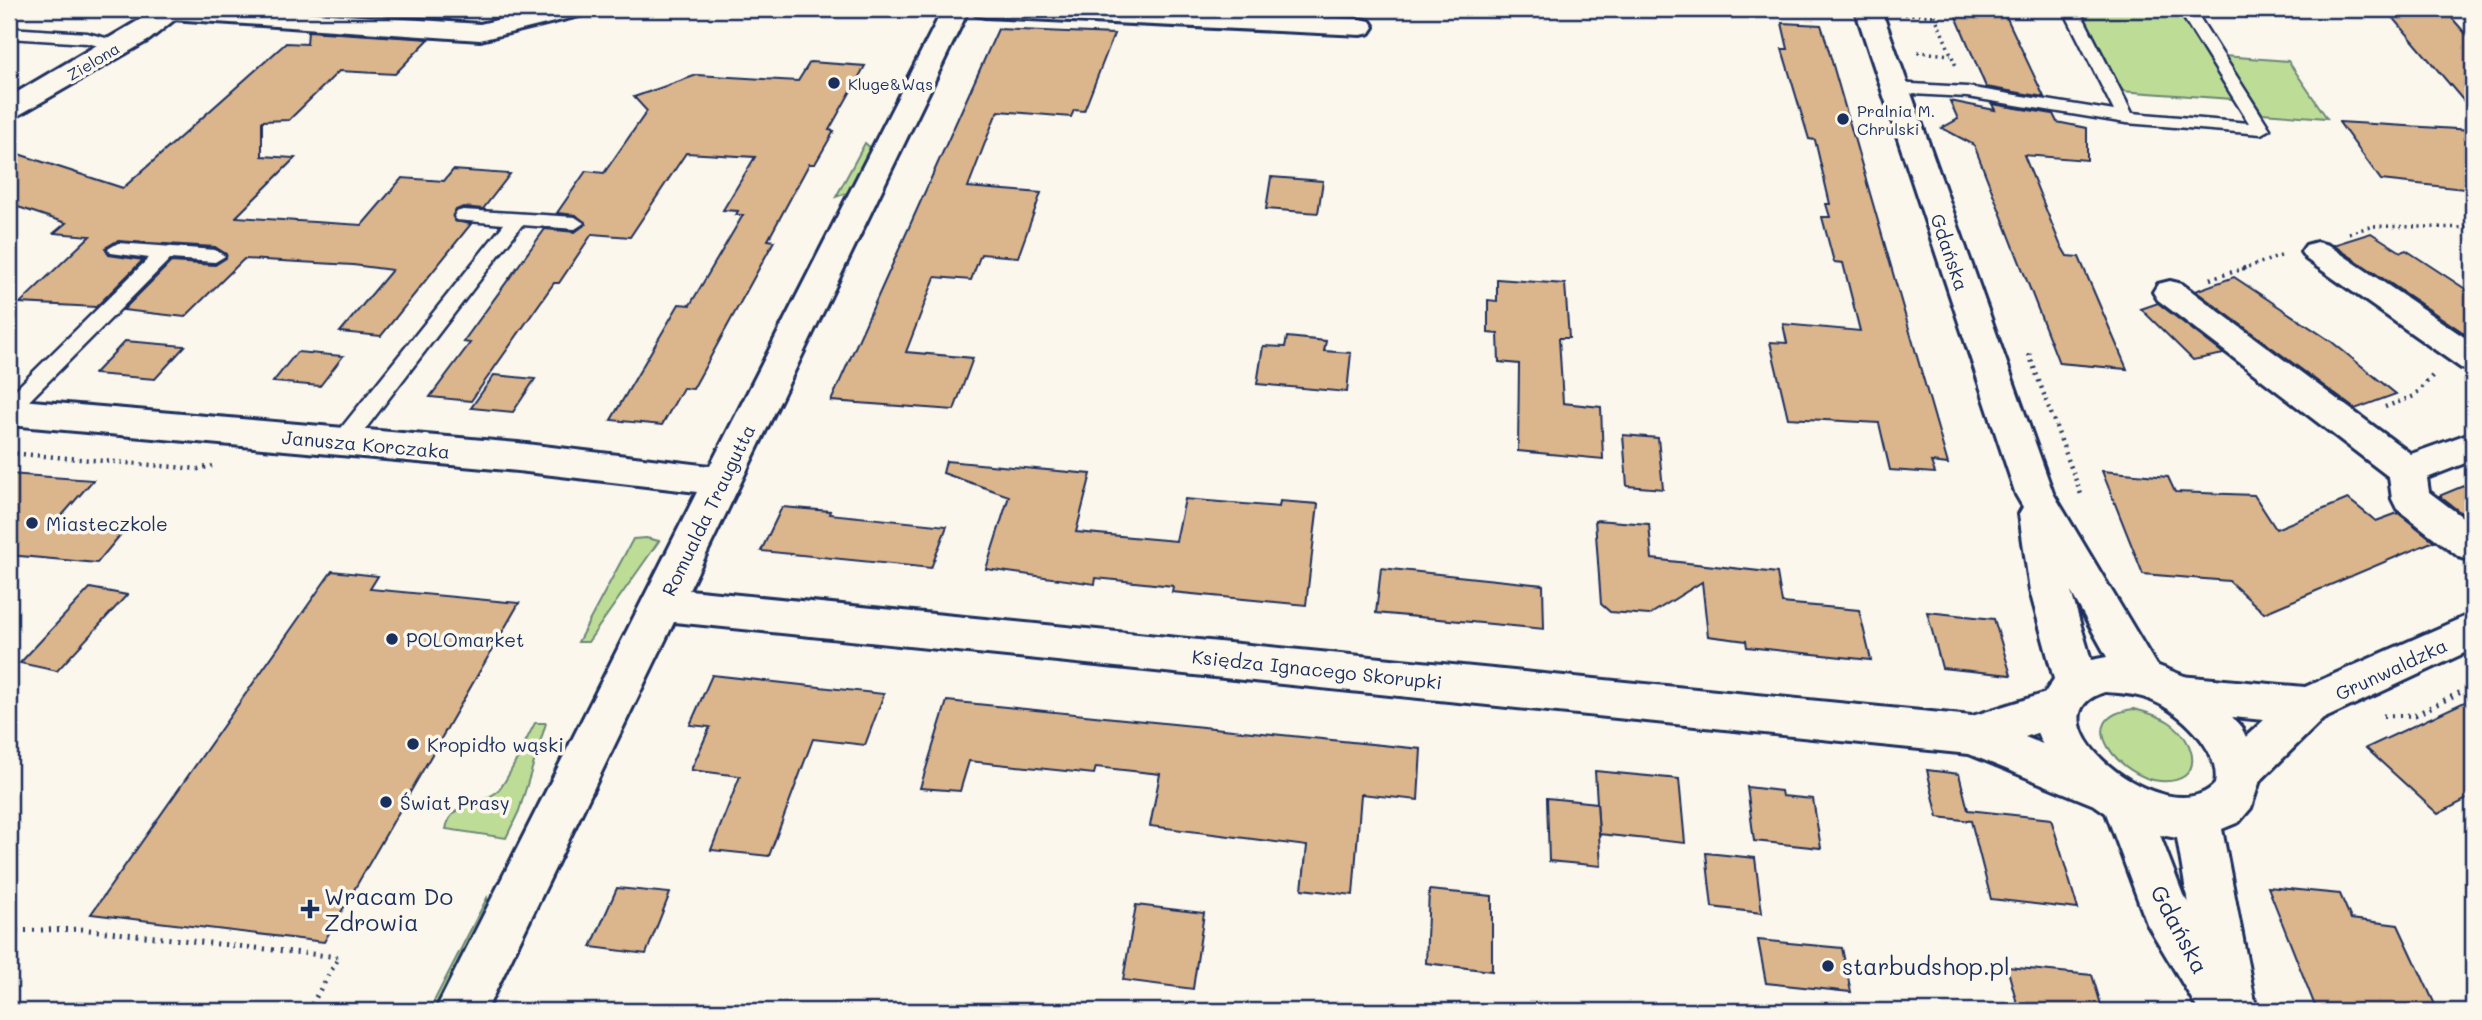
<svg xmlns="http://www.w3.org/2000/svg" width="2482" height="1020" font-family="Mali,sans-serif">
  <rect width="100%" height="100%" fill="#fbf7ec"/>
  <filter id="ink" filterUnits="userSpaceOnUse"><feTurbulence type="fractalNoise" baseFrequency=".0143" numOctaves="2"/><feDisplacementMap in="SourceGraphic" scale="14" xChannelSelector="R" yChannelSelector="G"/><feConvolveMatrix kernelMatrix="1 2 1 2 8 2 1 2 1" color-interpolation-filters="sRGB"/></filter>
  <g filter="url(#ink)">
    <!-- green -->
    <g fill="#bddd96" stroke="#6c867a" stroke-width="2">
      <polygon points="2078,9 2180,9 2233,99 2120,91"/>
      <polygon points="2224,56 2288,61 2327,118 2262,113"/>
      <polygon points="865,143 873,150 852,191 836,197"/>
      <polygon points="646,538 659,541 588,642 578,642 633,539"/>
      <path d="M2134,709C2146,712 2158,715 2169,722C2197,741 2206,784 2160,781C2121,778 2069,717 2134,709Z"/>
      <path d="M535,723H546L519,811L506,838L446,829C451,801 478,806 497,792C507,784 527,737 535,723Z"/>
      <polygon points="487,898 488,904 435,1011 429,1011"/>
    </g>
    <!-- building -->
    <g fill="#dbb58c" stroke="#1b2f5e" stroke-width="2">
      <polygon points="308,9 460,9 449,19"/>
      <polygon points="1953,9 1996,9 1999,14 2005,14 2044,97 1986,87"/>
      <polygon points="2386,9 2444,9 2473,42 2473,112"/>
      <polygon points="1782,23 1821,25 1824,34 1948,464 1931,462 1935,473 1890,470 1879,423 1788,418 1770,342 1787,343 1783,324 1860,331 1843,263 1834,262 1822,217 1830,217 1826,204 1830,204 1815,140 1809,139 1782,49 1788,49"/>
      <polygon points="998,29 1114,34 1084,111 1074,110 1071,117 999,111 995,117 968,187 1041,193 1018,257 981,254 971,280 935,277 906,352 973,358 954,410 831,401"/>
      <polygon points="308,31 429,39 395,74 339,71 289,120 262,121 262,156 295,158 236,217 362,225 402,178 444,181 453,170 510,174 483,209 463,207 454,211 454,221 471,224 381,336 340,332 392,270 353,265 244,259 185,317 123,310 171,262 215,265 226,258 226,254 215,247 117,241 105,248 109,255 143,260 96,307 20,303 90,236 54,233 66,223 9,204 9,151 123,188 286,43 307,44"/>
      <polygon points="810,62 865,66 829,130 834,131 815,164 809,164 768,240 774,241 693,389 683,388 662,425 611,420 679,304 690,305 743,215 736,215 738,211 723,210 755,157 686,153 630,237 592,234 559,283 554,283 471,401 430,397 470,343 463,342 545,229 575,232 586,224 576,215 557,213 586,171 604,173 647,111 634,97 697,75 798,81"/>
      <polygon points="1950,101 1995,110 1992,104 2053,114 2057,122 2087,128 2087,160 2024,155 2060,244 2067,256 2079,257 2127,369 2059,363 1974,145 1942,128 1958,119"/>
      <polygon points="2339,122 2473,130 2473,190 2381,180"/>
      <polygon points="1271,177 1323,181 1318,213 1266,209"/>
      <polygon points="2371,233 2401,252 2406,250 2473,294 2473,339 2333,245"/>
      <polygon points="2234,277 2332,342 2396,394 2355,409 2195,291"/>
      <polygon points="1497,279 1565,284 1569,338 1559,338 1563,403 1601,407 1603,459 1518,451 1519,364 1499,362 1498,334 1488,333 1488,300 1497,301"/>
      <polygon points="2158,303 2224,354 2193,360 2141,309"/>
      <polygon points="1287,337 1326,341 1324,351 1351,353 1347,392 1257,384 1263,346 1285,347"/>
      <polygon points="125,341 185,346 155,379 94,374"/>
      <polygon points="297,352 343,356 320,386 273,382"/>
      <polygon points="494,375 535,379 513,412 471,408"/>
      <polygon points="1623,435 1658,438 1663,489 1627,486"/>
      <polygon points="946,461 1091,474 1076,532 1176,541 1185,499 1279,507 1280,501 1318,504 1306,605 1172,592 1173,586 1096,578 1095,584 986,569 1009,496 943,473"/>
      <polygon points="2102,471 2168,477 2175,492 2254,495 2276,529 2348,499 2376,521 2398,513 2434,541 2264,613 2229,581 2143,574"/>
      <polygon points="9,474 93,480 58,520 127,527 97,563 9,555"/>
      <polygon points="2473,482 2473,522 2439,496"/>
      <polygon points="782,507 830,511 829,514 947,526 931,568 761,551"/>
      <polygon points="1595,520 1649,524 1652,559 1777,573 1782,603 1859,610 1871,660 1747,647 1746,641 1708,636 1702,582 1649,615 1610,612 1601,604"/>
      <polygon points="1381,568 1543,585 1544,629 1376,613"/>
      <polygon points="332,571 378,576 370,589 519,603 324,942 91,914"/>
      <polygon points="90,588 127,595 57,671 20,663"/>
      <polygon points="1927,612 1994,619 2011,675 1942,668"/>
      <polygon points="712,675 884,694 865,745 813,739 769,856 711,850 740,776 691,770 710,727 690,725"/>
      <polygon points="2473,698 2473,796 2438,814 2366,748"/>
      <polygon points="947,701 1421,749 1418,800 1361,794 1353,895 1302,889 1307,846 1150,826 1160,774 1096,767 1094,774 969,761 960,791 920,788"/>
      <polygon points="1927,770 1959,774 1968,810 2051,819 2078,909 1991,899 1971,821 1938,817"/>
      <polygon points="1595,771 1679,779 1685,843 1599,834"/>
      <polygon points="1747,787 1781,791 1782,796 1813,799 1821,848 1754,841"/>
      <polygon points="1547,798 1597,803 1601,866 1549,861"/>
      <polygon points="1706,853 1755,858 1762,913 1712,907"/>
      <polygon points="2268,887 2340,894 2351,919 2398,925 2438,1011 2317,1011"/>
      <polygon points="617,888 670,893 646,954 591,947"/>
      <polygon points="1429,890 1492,896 1492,971 1426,963"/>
      <polygon points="1136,905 1204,913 1193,989 1123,980"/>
      <polygon points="1758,940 1842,948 1851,992 1766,983"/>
      <polygon points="2007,967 2092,975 2103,1011 2036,1011 2018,1007"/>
    </g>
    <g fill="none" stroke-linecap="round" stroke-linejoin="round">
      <defs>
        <g id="lane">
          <polygon points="2063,9 2079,9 2132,113 2249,123 2178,9 2194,9 2270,129 2261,134 2126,123 1967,97 1894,93 1886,88 1894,83 1967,87 2114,111"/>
          <polygon points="9,28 87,33 125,43 127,46 119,51 87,43 9,38"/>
          <polygon points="463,210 575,217 584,223 575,229 522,225 350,449 334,449 331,443 334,437 504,224 456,220 454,216 456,212"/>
          <polygon points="118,243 215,250 225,256 215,262 170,259 17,413 9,415 9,396 149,258 111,253 108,249"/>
        </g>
        <g id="street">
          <polygon points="159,9 255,9 480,24 543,9 587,9 583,15 480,40 171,19 162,17"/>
          <polygon points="943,9 969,9 689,590 1972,716 2059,689 2074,694 2081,707 2074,720 2025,737 2115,773 2122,787 2115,801 2099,807 1969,754 674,622 486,1011 435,1011 697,492 518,471 9,425 9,399 518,443 710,466"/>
          <polygon points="972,9 1146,9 1361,19 1370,21 1374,27 1370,33 1361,35 985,17 976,15"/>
          <polygon points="2317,242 2328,245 2473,343 2473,372 2461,368 2306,259 2301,252 2306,245"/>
          <polygon points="2170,281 2182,284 2411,454 2473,432 2473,460 2427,478 2429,492 2473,525 2473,561 2459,557 2397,509 2392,499 2389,477 2158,300 2153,292 2158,284"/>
          <polygon points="2473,613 2473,649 2323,719 2255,786 2239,792 2223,786 2217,772 2223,758 2264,720 2180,712 2165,707 2159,694 2165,681 2180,676 2305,687"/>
        </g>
        <g id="secondary">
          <polygon points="158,9 188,9 149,40 19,115 9,118 9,97"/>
          <path d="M1855,9H1881L2053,493L2156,665L2187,677L2212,694L2241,727L2257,759L2261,777L2251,808L2239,822L2222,829L2255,1002L2252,1011H2199L2147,924L2106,813L2072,789L2052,765L2035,728L2037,705L2054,679L2030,591L2019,514L2023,507L2016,495ZM2071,592L2107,657L2091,660ZM2105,692C2119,693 2135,694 2148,699C2178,709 2222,750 2215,784C2167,836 2021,717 2105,692ZM2160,835L2177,838L2188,903L2183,895Z"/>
        </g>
      </defs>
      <!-- lane casing -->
      <use href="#lane" stroke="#1b2f5e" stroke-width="5"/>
      <!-- street casing -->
      <use href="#street" stroke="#1b2f5e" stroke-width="6"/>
      <!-- secondary casing -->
      <use href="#secondary" stroke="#1b2f5e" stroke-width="6"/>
      <!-- path-far2 -->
      <g stroke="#1b2f5e" stroke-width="3.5" stroke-dasharray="2 4.5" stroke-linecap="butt">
        <polyline points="1932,9 1956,66"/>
        <polyline points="1905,14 1935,16"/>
        <polyline points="1918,52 1951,55"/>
        <polyline points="2349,233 2373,226 2473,228"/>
        <polyline points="2242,269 2281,256"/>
      </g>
      <!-- path-far1 -->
      <g stroke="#1b2f5e" stroke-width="4.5" stroke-dasharray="2 5" stroke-linecap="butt">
        <polyline points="2210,279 2248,267"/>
        <polyline points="2029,354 2082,497"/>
        <polyline points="2385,407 2414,396 2434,374"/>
        <polyline points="9,453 198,469 212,466"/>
      </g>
      <!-- path -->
      <g stroke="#1b2f5e" stroke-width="5" stroke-dasharray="2 6" stroke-linecap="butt">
        <polyline points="2383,716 2415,715 2473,686"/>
        <polyline points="9,931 80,929 339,957 308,1011"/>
      </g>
      <!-- lane -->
      <use href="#lane" fill="#fbf7ec" fill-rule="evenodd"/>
      <!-- street -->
      <use href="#street" fill="#fbf7ec" fill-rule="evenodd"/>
      <!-- secondary -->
      <use href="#secondary" fill="#fbf7ec" fill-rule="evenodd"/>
    </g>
  </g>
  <!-- markers -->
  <g fill="#1b2f5e" stroke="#fbf7ec" stroke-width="2.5">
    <circle cx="834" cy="83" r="7"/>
    <circle cx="1843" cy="119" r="7"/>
    <circle cx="32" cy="523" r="7"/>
    <circle cx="392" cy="639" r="7"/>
    <circle cx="413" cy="744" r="7"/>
    <circle cx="386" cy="802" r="7"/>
    <path d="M306.5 898.5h7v7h7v7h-7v7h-7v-7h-7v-7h7z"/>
    <circle cx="1828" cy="966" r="7"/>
  </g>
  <g text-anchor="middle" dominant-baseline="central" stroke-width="7" stroke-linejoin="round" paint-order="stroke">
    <!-- far-street labels -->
    <g font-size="16" fill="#1b2f5e" stroke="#fbf7ec">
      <text transform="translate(93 61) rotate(-31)">Zielona</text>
    </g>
    <!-- far-poi labels -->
    <g font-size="16" fill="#1b2f5e" stroke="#fbf7ec" text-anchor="start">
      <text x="848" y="83">Kluge&amp;Wąs</text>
      <text x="1857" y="110">Pralnia M.<tspan x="1857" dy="18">Chrulski</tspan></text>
    </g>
    <!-- street labels -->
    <g font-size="19" fill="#1b2f5e" stroke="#fbf7ec">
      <text transform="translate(1950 252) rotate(71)">Gdańska</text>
      <text transform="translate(366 444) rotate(5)">Janusza Korczaka</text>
      <text transform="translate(708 510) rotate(-64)">Romualda Traugutta</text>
      <text transform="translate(1317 669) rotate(6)">Księdza Ignacego Skorupki</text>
      <text transform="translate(2391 669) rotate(-25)">Grunwaldzka</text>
    </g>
    <!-- poi labels -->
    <g font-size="19" fill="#1b2f5e" stroke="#fbf7ec" text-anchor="start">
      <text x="46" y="523">Miasteczkole</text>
      <text x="406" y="639">POLOmarket</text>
      <text x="427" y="744">Kropidło wąski</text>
      <text x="400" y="802">Świat Prasy</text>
    </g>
    <!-- near-poi labels -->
    <g font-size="23" fill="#1b2f5e" stroke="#fbf7ec" text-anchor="start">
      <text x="324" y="896">Wracam Do<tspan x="324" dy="26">Zdrowia</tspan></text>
      <text x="1842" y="966">starbudshop.pl</text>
    </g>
    <!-- near-street labels -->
    <g font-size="23" fill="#1b2f5e" stroke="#fbf7ec">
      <text transform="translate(2180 929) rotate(62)">Gdańska</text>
    </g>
  </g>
  <!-- margin -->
  <rect width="2482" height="1020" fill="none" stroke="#fbf7ec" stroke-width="35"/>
  <rect x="18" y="18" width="2447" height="985" fill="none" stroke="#1b2f5e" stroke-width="2.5" filter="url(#ink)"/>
</svg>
